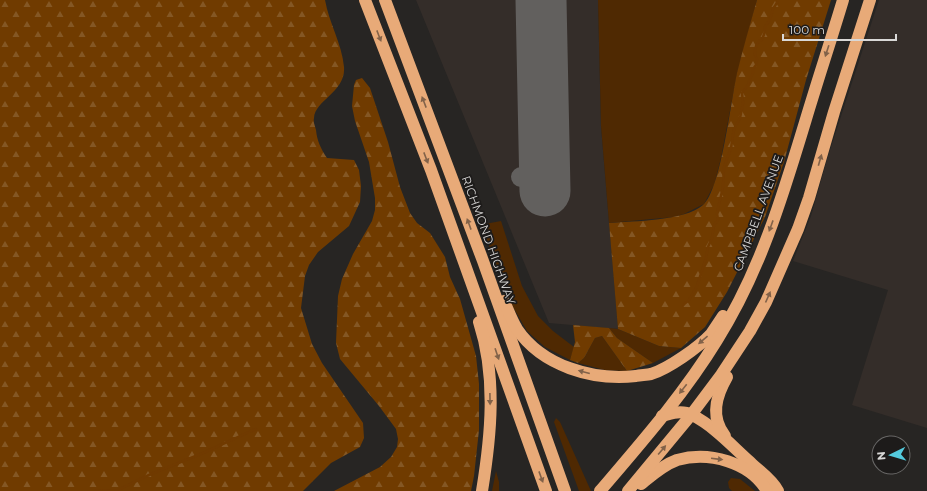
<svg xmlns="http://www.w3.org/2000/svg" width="927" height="491" font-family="Montserrat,sans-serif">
  <defs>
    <pattern id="forest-firs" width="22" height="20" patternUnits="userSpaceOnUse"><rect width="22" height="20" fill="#703b00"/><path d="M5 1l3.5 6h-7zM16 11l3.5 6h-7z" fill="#845724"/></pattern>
  </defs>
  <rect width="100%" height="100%" fill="#272523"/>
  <!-- built -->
  <g fill="#342d29">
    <polygon points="416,0 598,0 601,126 618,329 549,323"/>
    <polygon points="879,0 927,0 927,428 852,405 888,290 793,261 811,216 828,156"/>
  </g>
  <!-- grass -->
  <g fill="#4f2902">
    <polygon points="598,0 757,0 737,74 721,158 714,185 704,204 684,214 674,217 609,223 601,126"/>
    <polygon points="501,221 522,286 538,316 553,331 574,347 570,360 545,347 527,331 513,307 483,230 485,224"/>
    <polygon points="609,328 618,329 659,346 681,348 653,363 617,338"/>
    <polygon points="602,336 627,371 605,370 578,363 584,358 595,338"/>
    <polygon points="556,418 560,422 591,491 579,491 554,422"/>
    <polygon points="496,471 499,482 499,491 492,491"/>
    <polygon points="731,478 740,479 755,491 732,491 729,488 728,482"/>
  </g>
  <!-- forest -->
  <g fill="url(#forest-firs)">
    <path d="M0,0H325C329,23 342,44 344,67C346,92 315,100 314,118C313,122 315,126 316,130C317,141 321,149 327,158L354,160L359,170L361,186L360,202L349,226L318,252L309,265L305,276L301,308L312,344L322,363L363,423L364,438L360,447L331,463L303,491H0Z"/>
    <path d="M757,0H831L806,80L784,162L765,217L727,292L705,327L681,348L659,346L618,329L609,223C634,221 685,221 703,205C721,190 731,100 737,73C743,49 750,24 757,0Z"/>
    <polygon points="362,78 370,88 388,142 400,187 410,213 417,223 430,233 445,257 450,277 460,299 476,356 479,384 479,430 474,476 471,491 334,491 380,467 391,457 397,447 398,439 396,429 379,406 340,359 336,343 338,296 342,279 353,254 372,221 375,210 375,198 369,162 355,121 352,106 354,85 356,80"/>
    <polygon points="573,325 609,328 617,338 653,363 627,371 602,336 595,338 584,358 578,363 570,360 575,342"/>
  </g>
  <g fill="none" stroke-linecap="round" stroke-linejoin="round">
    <!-- stream -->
    <g stroke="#703a00" stroke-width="2.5">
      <path d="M683,305L689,300L697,286L706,258L708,247L712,238L714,225L718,220L717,213L723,187L724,167L731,148L734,129L740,118L743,103L742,93L748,85L749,81L753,73V69L756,65L757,59C753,54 755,46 759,41C760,40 762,40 762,40C764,36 765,31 765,27C772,18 770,18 773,9C775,5 777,4 778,0"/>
      <polyline points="95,491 118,490 149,475 203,453 256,429"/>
    </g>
    <!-- taxiway -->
    <polyline stroke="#62605e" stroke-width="20" points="521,177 544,178"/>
    <!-- runway -->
    <polyline stroke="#62605e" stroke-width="51" points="541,0 545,191"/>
    <!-- highway -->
    <g stroke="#e8aa78" stroke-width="12">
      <polyline points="365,0 431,170 546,491"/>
      <polyline points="385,0 483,261 565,491"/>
      <path d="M504,301C508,310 512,321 517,329C542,366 593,381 636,376C640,375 646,375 651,374C668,369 699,347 711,334C715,328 719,322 723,316"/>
      <path d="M479,322C497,377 491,436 482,491"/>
      <path d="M662,416C672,413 682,410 692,415C714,426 732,446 750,462C760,472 772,479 778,491"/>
      <path d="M725,436C710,417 716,396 727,377"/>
      <path d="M641,484C652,475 663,465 677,460C709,451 750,462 767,491"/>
      <path d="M600,491C641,443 684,394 717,340C760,272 783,195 806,119C818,79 831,40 843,0"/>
      <polyline points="628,491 691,415 721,375 750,331 766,302 798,229 809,198 834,112 870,0"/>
    </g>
  </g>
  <!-- one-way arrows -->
  <defs><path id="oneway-solid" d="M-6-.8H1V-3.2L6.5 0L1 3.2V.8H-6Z"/></defs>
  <g fill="#826249">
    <use href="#oneway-solid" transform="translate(379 36) rotate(69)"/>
    <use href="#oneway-solid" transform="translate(827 51) rotate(108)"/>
    <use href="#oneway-solid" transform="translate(424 102) rotate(-111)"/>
    <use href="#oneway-solid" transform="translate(426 158) rotate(69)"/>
    <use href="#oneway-solid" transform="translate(820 160) rotate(-74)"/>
    <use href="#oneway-solid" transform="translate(469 224) rotate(-110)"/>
    <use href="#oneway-solid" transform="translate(771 226) rotate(110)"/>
    <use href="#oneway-solid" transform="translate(768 297) rotate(-66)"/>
    <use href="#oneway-solid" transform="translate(703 340) rotate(140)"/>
    <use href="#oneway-solid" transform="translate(497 354) rotate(71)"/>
    <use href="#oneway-solid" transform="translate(584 372) rotate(-165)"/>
    <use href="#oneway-solid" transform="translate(683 389) rotate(128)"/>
    <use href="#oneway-solid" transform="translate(490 399) rotate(89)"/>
    <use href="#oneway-solid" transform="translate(662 450) rotate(-50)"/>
    <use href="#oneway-solid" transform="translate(717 459) rotate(7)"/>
    <use href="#oneway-solid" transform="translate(541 477) rotate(70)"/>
  </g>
  <g text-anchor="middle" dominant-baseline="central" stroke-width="3.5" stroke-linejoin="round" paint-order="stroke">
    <!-- street labels -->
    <g font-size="12" fill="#d9d8d7" stroke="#1d1b1a">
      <text transform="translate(758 213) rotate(-70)">CAMPBELL AVENUE</text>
      <text transform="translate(489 240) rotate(70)">RICHMOND HIGHWAY</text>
    </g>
  </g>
  <!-- north arrow -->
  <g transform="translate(891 455) rotate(265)"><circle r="19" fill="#1d1b1a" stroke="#686766"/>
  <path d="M0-3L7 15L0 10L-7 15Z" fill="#54cadd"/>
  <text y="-6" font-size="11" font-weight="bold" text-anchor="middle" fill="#d9d8d7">N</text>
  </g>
  <!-- scale -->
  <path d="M783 34v6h113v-6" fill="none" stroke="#d9d8d7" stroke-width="2"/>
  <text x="789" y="34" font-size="12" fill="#d9d8d7" stroke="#1d1b1a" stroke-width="3" paint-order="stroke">100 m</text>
</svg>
